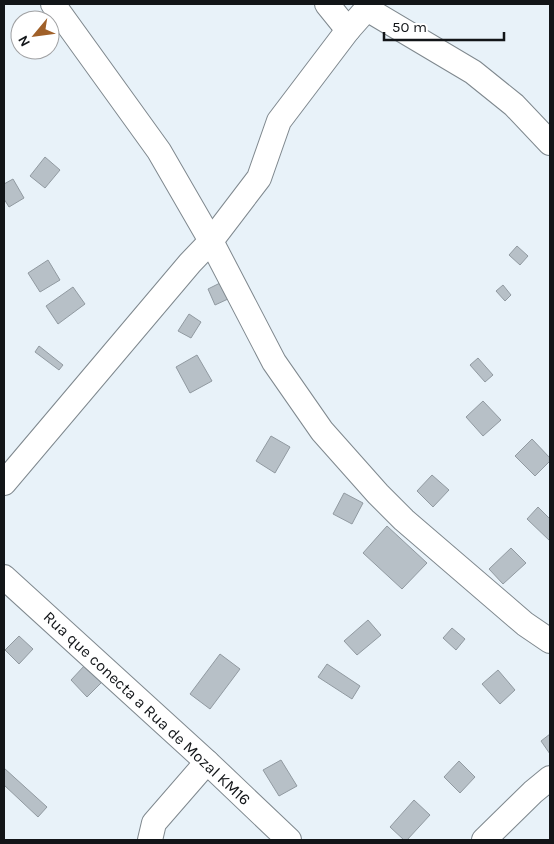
<svg xmlns="http://www.w3.org/2000/svg" width="554" height="844" font-family="Karla,sans-serif">
  <rect width="100%" height="100%" fill="#e8f2f9"/>
  <!-- building -->
  <g fill="#b7c0c7" stroke="#919aa1">
    <polygon points="45,157 60,170 45,188 30,176"/>
    <polygon points="13,179 24,198 9,207 4,199 4,184"/>
    <polygon points="517,246 528,256 520,265 509,255"/>
    <polygon points="48,260 60,280 40,292 28,273"/>
    <polygon points="220,283 228,299 215,305 208,289"/>
    <polygon points="503,285 511,295 505,301 496,291"/>
    <polygon points="73,287 85,304 58,324 46,306"/>
    <polygon points="189,314 201,322 191,338 178,331"/>
    <polygon points="39,346 63,365 59,370 35,352"/>
    <polygon points="197,355 212,381 190,393 176,367"/>
    <polygon points="478,358 493,375 485,382 470,365"/>
    <polygon points="483,401 501,420 483,436 466,417"/>
    <polygon points="271,436 290,447 275,473 256,461"/>
    <polygon points="532,439 550,458 550,461 535,476 515,456"/>
    <polygon points="432,475 449,490 433,507 417,491"/>
    <polygon points="344,493 363,503 352,524 333,514"/>
    <polygon points="538,507 550,519 550,541 527,519"/>
    <polygon points="387,526 427,563 402,589 363,553"/>
    <polygon points="511,548 526,563 503,584 489,569"/>
    <polygon points="368,620 381,635 357,655 344,641"/>
    <polygon points="452,628 465,639 456,650 443,638"/>
    <polygon points="19,636 33,649 19,664 5,650"/>
    <polygon points="220,654 240,669 210,709 190,694"/>
    <polygon points="327,664 360,686 352,699 318,677"/>
    <polygon points="85,665 102,682 87,697 71,680"/>
    <polygon points="498,670 515,690 500,704 482,684"/>
    <polygon points="550,734 550,754 541,741"/>
    <polygon points="281,760 297,786 279,796 263,770"/>
    <polygon points="459,761 475,777 460,793 444,777"/>
    <polygon points="4,768 47,807 38,817 4,785"/>
    <polygon points="414,800 430,815 407,840 404,840 390,827"/>
  </g>
  <g fill="none" stroke-linecap="round" stroke-linejoin="round">
    <defs>
      <g id="minor">
        <polyline points="53,4 159,151 211,241 274,362 322,431 378,494 404,520 525,624 550,641"/>
        <polyline points="327,4 348,30"/>
        <polyline points="367,9 473,72 514,105 550,143"/>
        <polyline points="4,483 190,263 211,241 259,178 279,121 348,30 371,4"/>
        <polyline points="4,577 207,762 289,840"/>
        <polyline points="150,840 154,823 207,762"/>
        <polyline points="484,840 533,792 550,778"/>
      </g>
    </defs>
    <!-- minor casing -->
    <use href="#minor" stroke="#7f888e" stroke-width="26"/>
    <!-- minor -->
    <use href="#minor" stroke="#fff" stroke-width="24"/>
  </g>
  <g text-anchor="middle" dominant-baseline="central" stroke-width="4.5" stroke-linejoin="round" paint-order="stroke">
    <!-- street labels -->
    <g font-size="16" fill="#121518" stroke="#fff">
      <text transform="translate(147 708) rotate(43)">Rua que conecta a Rua de Mozal KM16</text>
    </g>
  </g>
  <!-- border -->
  <rect width="554" height="844" fill="none" stroke="#121518" stroke-width="10"/>
  <!-- north arrow -->
  <g transform="translate(35 35) rotate(241)"><circle r="24" fill="#ffffff" stroke="#a0a1a3"/>
  <path d="M0-4L9 19L0 12L-9 19Z" fill="#a06029"/>
  <text y="-8" font-size="14" font-weight="bold" text-anchor="middle" fill="#121518">N</text>
  </g>
  <!-- scale -->
  <path d="M384 32v8h120v-8" fill="none" stroke="#121518" stroke-width="2.5"/>
  <text x="392" y="32" font-size="15" fill="#121518" stroke="#ffffff" stroke-width="4" paint-order="stroke">50 m</text>
</svg>
